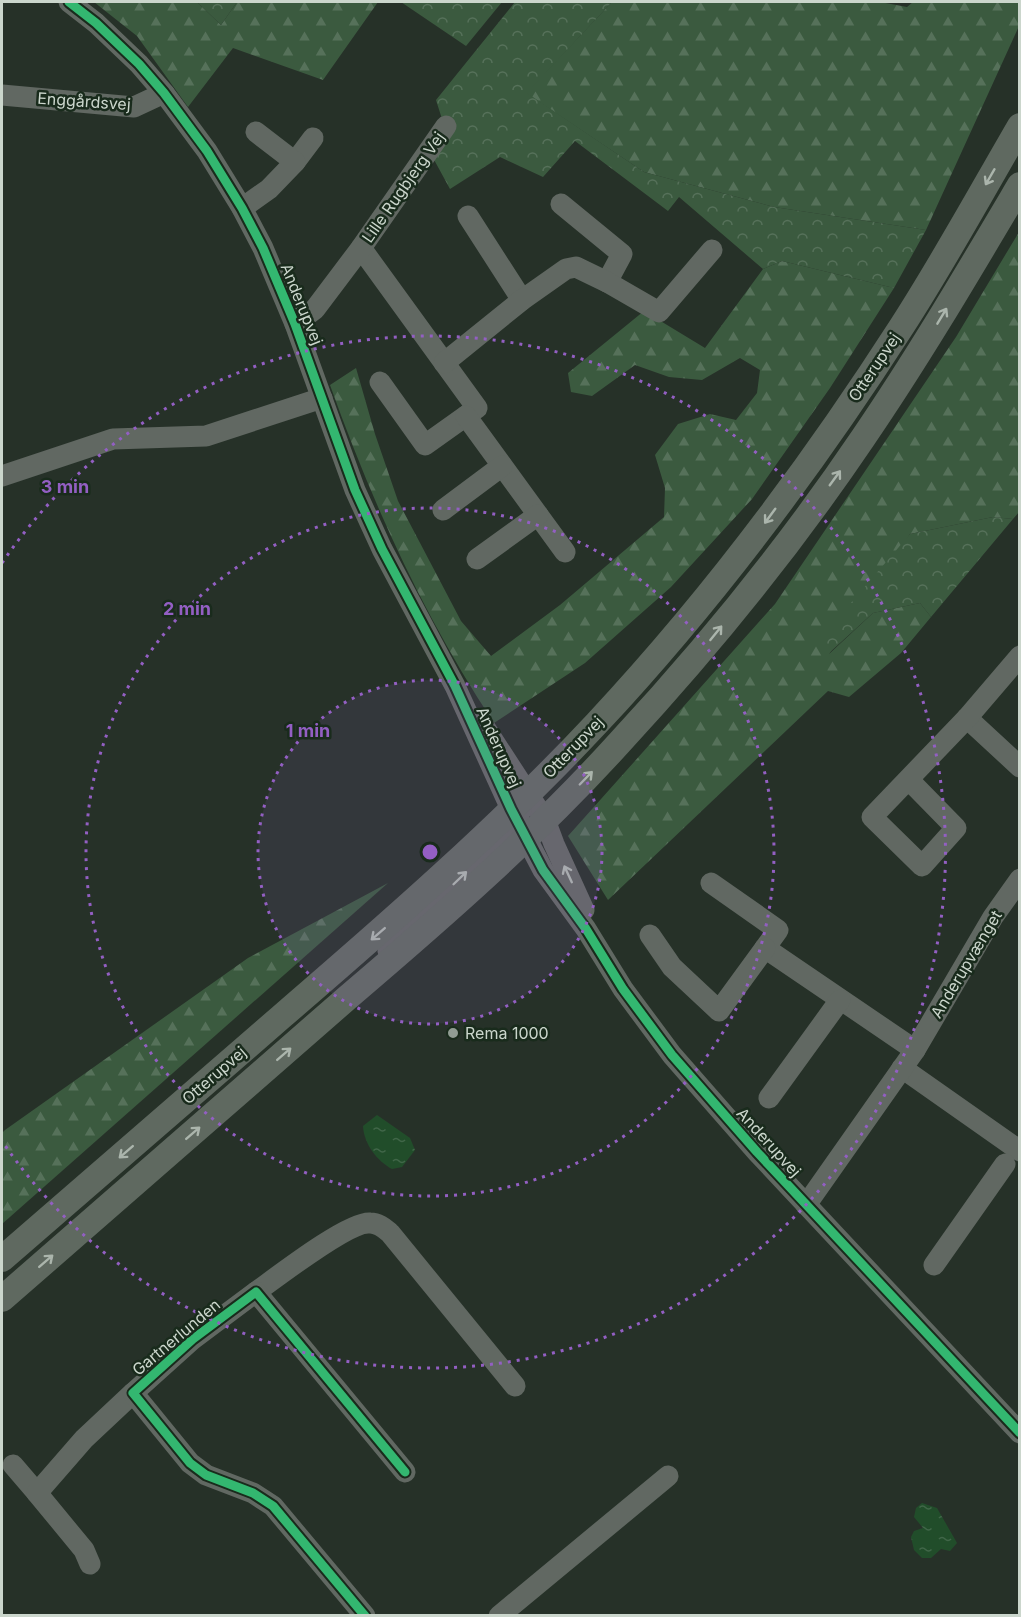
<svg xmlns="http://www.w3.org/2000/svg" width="1021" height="1617" font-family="Inter,sans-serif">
  <defs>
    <pattern id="forest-firs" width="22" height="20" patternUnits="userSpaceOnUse" patternTransform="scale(1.5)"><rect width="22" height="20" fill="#3b5a3f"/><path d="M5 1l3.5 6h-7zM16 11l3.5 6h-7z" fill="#56715a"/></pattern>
    <pattern id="park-crowns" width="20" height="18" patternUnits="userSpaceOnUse" patternTransform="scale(1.5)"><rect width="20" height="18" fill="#3b5a3f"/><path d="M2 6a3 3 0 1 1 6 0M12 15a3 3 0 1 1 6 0" fill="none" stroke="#56715a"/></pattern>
    <pattern id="water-ripples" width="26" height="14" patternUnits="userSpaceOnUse" patternTransform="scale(1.5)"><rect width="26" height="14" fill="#214d2a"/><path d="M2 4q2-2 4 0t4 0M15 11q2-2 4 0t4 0" fill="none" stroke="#406648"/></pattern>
  </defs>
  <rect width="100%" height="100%" fill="#263128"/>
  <!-- forest -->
  <g fill="url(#forest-firs)">
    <polygon points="94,2 197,2 221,25 237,2 378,2 323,80 233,48 188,107 137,36"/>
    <polygon points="612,2 880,2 907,7 913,2 1019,2 1019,26 926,230 774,207 644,172 526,93"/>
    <polygon points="1019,232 1019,512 1013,519 993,517 910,534 829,654 873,613 920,603 931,617 901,653 849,697 828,691 608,900 568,836 775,604 956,337"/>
    <path d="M782,261L894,288L830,388L752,499L671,587L585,663L494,723C425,619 372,503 330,385L356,368L375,434L398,501L461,621L491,656L560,605L664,517L665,488L655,455L678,424L710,414L736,420L757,393L760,370L740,358L702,380L669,377L635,365L592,396L571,392L568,373L644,311L705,348L763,269Z"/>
    <polygon points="388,883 2,1224 2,1133 5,1130 248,958"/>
  </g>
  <!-- park -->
  <g fill="url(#park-crowns)">
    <polygon points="197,2 237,2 221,25"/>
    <polygon points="401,2 502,2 466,46"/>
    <polygon points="515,2 612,2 527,93 644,172 774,207 926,230 894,288 782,261 763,269 679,197 668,211 575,141 543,177 500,157 450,189 426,145 442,119 436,100"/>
    <polygon points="993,517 1013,519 931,617 920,603 873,613 828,654 820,639 910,534"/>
  </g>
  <!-- water -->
  <g fill="url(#water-ripples)">
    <path d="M377,1115L410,1138L415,1150L402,1167L392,1169C377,1161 364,1144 363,1126Z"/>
    <polygon points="922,1503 937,1508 957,1543 950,1551 941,1549 931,1558 922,1558 914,1550 911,1537 914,1531 923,1528 914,1517 916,1508"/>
  </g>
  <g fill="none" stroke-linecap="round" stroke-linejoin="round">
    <!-- minor -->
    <g stroke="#616862" stroke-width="21">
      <polyline points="69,2 96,23 139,64 164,93 207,151 242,208 263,248 295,324 355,490 382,549 455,686 511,809 543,870 586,929 623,989 672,1055 757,1152 1020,1433"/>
      <polyline points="2,95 134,107 164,93"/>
      <polyline points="295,162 313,138"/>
      <polyline points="561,204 622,254 607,282"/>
      <polyline points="242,208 269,189 295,162 256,132"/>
      <polyline points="468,216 522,300"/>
      <polyline points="361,248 477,408 425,445 380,382"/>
      <polyline points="295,324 315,309 361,248 446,126"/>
      <polyline points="444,363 522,300 566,269 576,267 607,282 659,312 712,250"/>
      <polyline points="466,416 565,552"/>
      <polyline points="2,476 113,439 206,436 322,398"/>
      <polyline points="443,510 502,466"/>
      <polyline points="477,559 538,515"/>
      <polyline points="967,718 1020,767"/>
      <polyline points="480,720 545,820 554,844 584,910"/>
      <polyline points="909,780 956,828 922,866 872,817 967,718 1020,656"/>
      <polyline points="711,883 778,930 765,948 915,1050"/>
      <polyline points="650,935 672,967 719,1011 765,948"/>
      <polyline points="388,951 403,933 503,836 517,820 521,810"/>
      <polyline points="902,1068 1020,1151"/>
      <polyline points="769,1098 840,1000"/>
      <polyline points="806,1205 915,1050 993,917 1020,879"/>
      <polyline points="934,1265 1005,1164"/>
      <path d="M256,1292C277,1277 349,1221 370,1223C379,1223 384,1228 390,1233L515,1386"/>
      <polyline points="13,1465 37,1493"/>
      <polyline points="90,1564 84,1550 37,1493 84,1439 133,1393"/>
      <polyline points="365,1616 273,1506 253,1493 206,1475 190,1463 133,1393 193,1339 256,1292 405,1472"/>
      <polyline points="499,1616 668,1476"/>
    </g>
    <!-- major -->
    <g stroke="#5f6960" stroke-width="26">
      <path d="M2,1259C95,1179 188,1098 281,1017C390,923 499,828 597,723C711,601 812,466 902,326C944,261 981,193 1020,126"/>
      <path d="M2,1299C117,1199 232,1098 347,998C442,917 536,835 620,742C708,647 790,546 863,438C919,356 969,271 1020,185"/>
    </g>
    <defs>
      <g id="cycleway">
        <polyline points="69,2 96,23 139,64 164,93 207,151 242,208 263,248 295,324 355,490 382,549 455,686 511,809 543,870 586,929 623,989 672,1055 757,1152 1020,1433"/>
        <polyline points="365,1616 273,1506 253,1493 206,1475 190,1463 133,1393 193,1339 256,1292 405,1472"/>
      </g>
    </defs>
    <!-- cycleway casing -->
    <use href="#cycleway" stroke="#192b1c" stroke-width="13"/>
    <!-- cycleway -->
    <use href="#cycleway" stroke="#33b770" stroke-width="9"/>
  </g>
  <!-- one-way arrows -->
  <defs><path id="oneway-shaft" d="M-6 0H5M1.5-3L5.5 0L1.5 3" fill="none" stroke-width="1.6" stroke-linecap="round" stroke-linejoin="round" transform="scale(1.5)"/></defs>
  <g stroke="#abb5ac">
    <use href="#oneway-shaft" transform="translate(990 177) rotate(120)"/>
    <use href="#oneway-shaft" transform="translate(942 316) rotate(-59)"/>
    <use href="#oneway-shaft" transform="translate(835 478) rotate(-54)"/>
    <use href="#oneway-shaft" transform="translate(770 516) rotate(126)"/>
    <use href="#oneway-shaft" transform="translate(716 633) rotate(-51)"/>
    <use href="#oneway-shaft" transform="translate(586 778) rotate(-46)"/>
    <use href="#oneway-shaft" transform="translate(568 874) rotate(-115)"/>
    <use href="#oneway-shaft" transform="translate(460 878) rotate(-44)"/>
    <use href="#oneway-shaft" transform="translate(378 934) rotate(139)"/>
    <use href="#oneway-shaft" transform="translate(284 1054) rotate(-41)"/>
    <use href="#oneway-shaft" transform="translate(193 1133) rotate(-41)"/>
    <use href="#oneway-shaft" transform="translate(126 1152) rotate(139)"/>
    <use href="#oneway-shaft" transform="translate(46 1261) rotate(-41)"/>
  </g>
  <!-- distance rings -->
  <circle cx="430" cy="852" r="172" fill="#935fc3" fill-opacity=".12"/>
  <g fill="none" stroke="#935fc3" stroke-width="3" stroke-dasharray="3 6">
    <circle cx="430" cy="852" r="172"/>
    <circle cx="430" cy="852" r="344"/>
    <path d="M2 563A516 516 0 1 1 2 1141"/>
  </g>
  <!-- markers -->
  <circle fill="#919c93" stroke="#192b1c" stroke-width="2" cx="453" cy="1033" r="6"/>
  <g text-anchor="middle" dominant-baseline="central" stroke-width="5" stroke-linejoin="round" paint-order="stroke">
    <!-- street labels -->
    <g font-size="16" fill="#cbd6cc" stroke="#192b1c">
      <text transform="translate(84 101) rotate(4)">Enggårdsvej</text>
      <text transform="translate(403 187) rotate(-55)">Lille Rugbjerg Vej</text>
      <text transform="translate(302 304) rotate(68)">Anderupvej</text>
      <text transform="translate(874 367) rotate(-56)">Otterupvej</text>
      <text transform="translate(499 747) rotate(66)">Anderupvej</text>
      <text transform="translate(573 747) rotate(-46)">Otterupvej</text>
      <text transform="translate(966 964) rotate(-59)">Anderupvænget</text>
      <text transform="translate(214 1075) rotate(-41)">Otterupvej</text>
      <text transform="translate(769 1142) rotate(48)">Anderupvej</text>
      <text transform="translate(176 1337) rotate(-40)">Gartnerlunden</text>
    </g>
    <!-- poi labels -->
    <g font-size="16" fill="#cbd6cc" stroke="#192b1c" text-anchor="start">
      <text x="465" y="1033">Rema 1000</text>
    </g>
  </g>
  <circle cx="430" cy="852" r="9" fill="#935fc3" stroke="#192b1c" stroke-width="3"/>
  <g font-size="18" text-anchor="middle" font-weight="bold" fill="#935fc3" stroke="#192b1c" stroke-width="5" stroke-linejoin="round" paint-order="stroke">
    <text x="65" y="493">3 min</text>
    <text x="187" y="615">2 min</text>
    <text x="308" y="737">1 min</text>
  </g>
  <!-- border -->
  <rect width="1021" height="1617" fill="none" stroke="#cbd6cc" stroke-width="6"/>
</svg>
